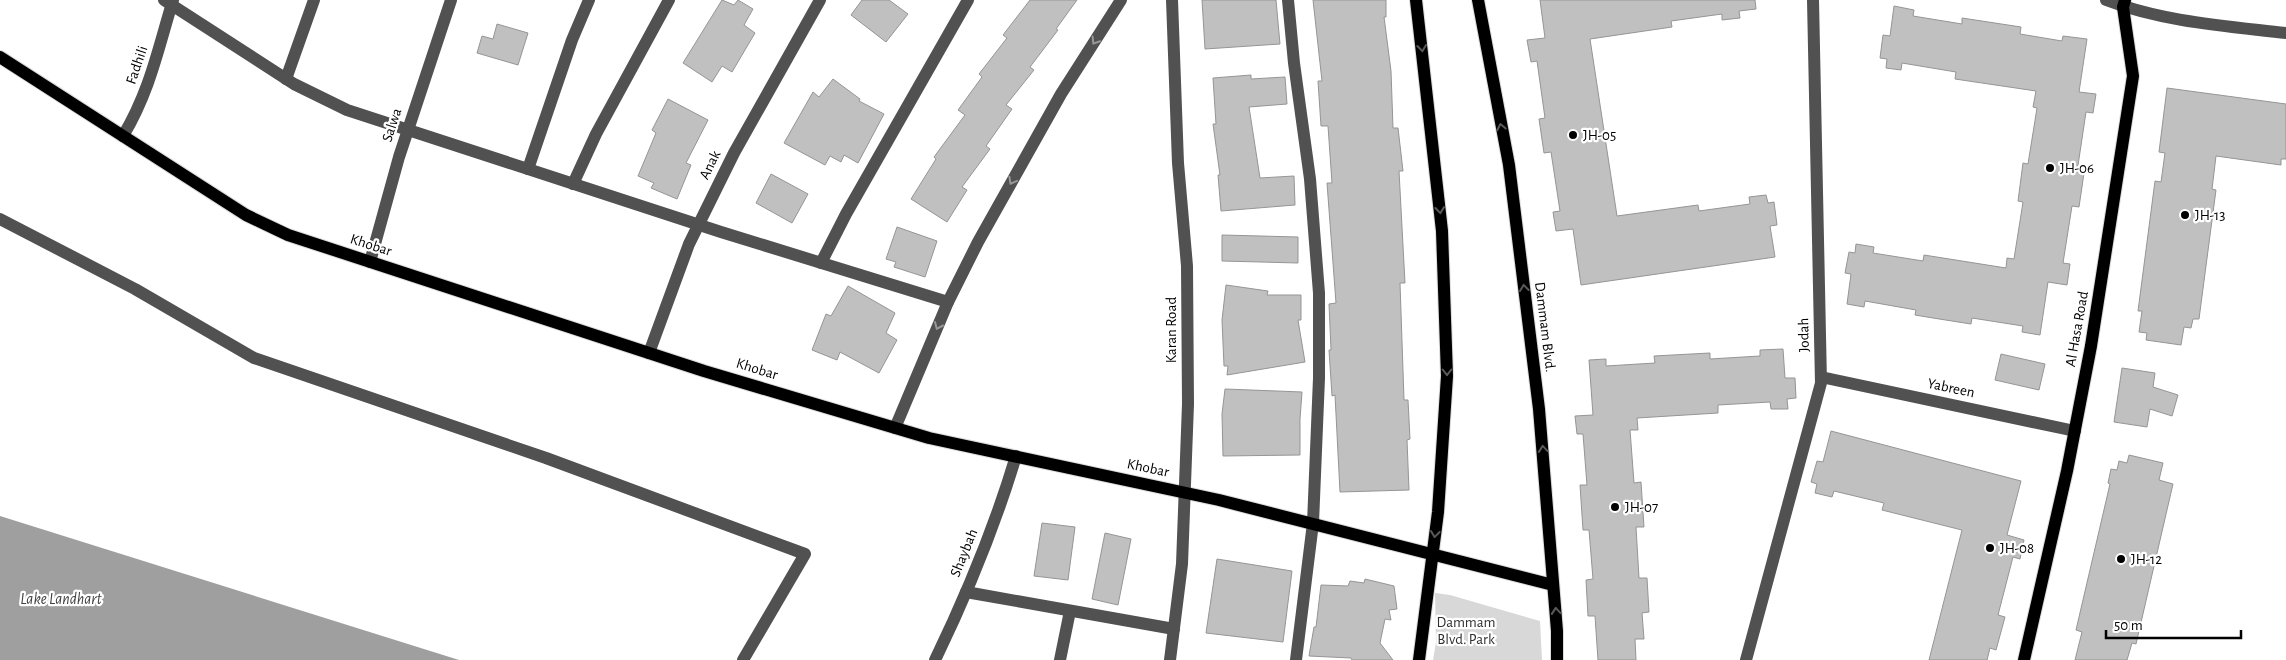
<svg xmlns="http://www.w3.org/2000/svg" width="2286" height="660" font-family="'Alegreya Sans',sans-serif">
  <rect width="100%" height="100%" fill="#fff"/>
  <!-- green -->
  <polygon fill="#d8d8d8" points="1435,593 1450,595 1540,621 1542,660 1433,660 1436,642"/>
  <!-- water -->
  <polygon fill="#9f9f9f" points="0,516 459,660 0,660"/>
  <!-- building -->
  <g fill="#c0c0c0" stroke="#959595">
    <polygon points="722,0 734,5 738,0 753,9 744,25 755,33 732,72 722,66 712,82 683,63"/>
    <polygon points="862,0 889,0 908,14 886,42 851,15"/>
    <polygon points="1030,0 1077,0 1056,29 1058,30 1030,67 1034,70 1006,105 1012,109 986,146 990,149 962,187 967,190 947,222 911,199 936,159 934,157 965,115 958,110 982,77 979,74 1007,38 1003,35"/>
    <polygon points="1202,0 1276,0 1280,44 1205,49"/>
    <polygon points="1313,0 1386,0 1386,17 1384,17 1391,71 1393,128 1398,128 1403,171 1399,171 1405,283 1400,283 1404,400 1408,400 1410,439 1407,440 1409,490 1340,492 1335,395 1332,396 1329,350 1331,350 1329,304 1336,303 1327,183 1332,183 1328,126 1321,126 1318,81 1322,81"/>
    <polygon points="1540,0 1755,0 1756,9 1739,11 1740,18 1722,20 1722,14 1671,21 1672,27 1590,39 1617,216 1698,205 1699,211 1750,204 1749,197 1766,195 1768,203 1774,202 1777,225 1770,226 1775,257 1581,285 1573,229 1556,231 1553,212 1560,211 1551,152 1544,153 1539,119 1545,118 1537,61 1531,62 1527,40 1545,38"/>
    <polygon points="1894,6 1914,10 1913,16 1962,24 1962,18 2021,27 2020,34 2062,41 2063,36 2087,39 2079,92 2096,94 2093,113 2086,112 2077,172 2084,173 2079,207 2072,206 2063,263 2070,264 2067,285 2048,282 2040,335 2022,332 2023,326 1972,318 1971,324 1933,318 1915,315 1916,310 1865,301 1864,307 1847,304 1851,274 1845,273 1849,252 1855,253 1856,244 1874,247 1873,253 1923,261 1924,255 2006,268 2007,258 2014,259 2023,202 2018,201 2023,163 2028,164 2037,108 2033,107 2036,91 1955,79 1956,72 1902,63 1901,70 1886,68 1887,59 1880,58 1883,35 1890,36"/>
    <polygon points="497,24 528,33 518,65 477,53 482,36 493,39"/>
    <polygon points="1251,75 1251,79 1285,77 1287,104 1249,107 1260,178 1294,176 1295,205 1221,211 1218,175 1220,175 1213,124 1216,124 1213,78"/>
    <polygon points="833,79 860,99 859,101 884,114 858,163 844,155 841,162 830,156 825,165 784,143 813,92 819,97"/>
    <polygon points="2167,88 2286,104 2286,159 2281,159 2281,165 2216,156 2212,189 2216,190 2199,319 2193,319 2191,328 2184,327 2181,345 2146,340 2147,333 2139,332 2142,311 2138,311 2155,181 2161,182 2165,153 2159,152"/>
    <polygon points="668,99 708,120 686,163 691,165 677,199 651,188 654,183 638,176 656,133 652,130"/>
    <polygon points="771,174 808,194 792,223 756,203"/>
    <polygon points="897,227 937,241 925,277 894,267 896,262 886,259"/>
    <polygon points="1222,235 1298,237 1298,263 1222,261"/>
    <polygon points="1226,285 1268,291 1267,295 1301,295 1301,320 1298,320 1305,362 1227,375 1228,366 1224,366 1222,320"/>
    <polygon points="848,286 895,313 886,333 897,340 879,373 840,352 837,360 812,350 826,314 831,316"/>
    <polygon points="1783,349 1785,378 1795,378 1796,398 1787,399 1788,409 1771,409 1770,402 1718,405 1718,413 1637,418 1638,430 1630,430 1634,483 1641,482 1644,527 1636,527 1639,578 1647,578 1649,612 1642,613 1644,639 1635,639 1636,660 1598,660 1595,616 1588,616 1586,580 1593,579 1589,530 1583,530 1580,485 1587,485 1583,434 1577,434 1575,416 1593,415 1589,360 1606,359 1606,366 1655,363 1654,356 1710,353 1710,359 1760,356 1760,350"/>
    <polygon points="2001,354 2045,364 2039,390 1995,380"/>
    <polygon points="2122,368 2155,373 2153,387 2178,395 2172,416 2150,409 2147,427 2114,422"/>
    <polygon points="1225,389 1302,392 1300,419 1300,455 1223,456 1222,414"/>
    <polygon points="1831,431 2021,481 2007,535 2024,540 2020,559 2013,557 1998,615 2005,617 1996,650 1990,648 1987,660 1929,660 1962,530 1882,510 1884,503 1834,491 1832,497 1815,493 1817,484 1811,482 1817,461 1823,462"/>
    <polygon points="2129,455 2163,463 2159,480 2173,484 2136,644 2132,643 2127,660 2075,660 2082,632 2076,630 2110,484 2108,483 2111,469 2117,470 2119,461 2127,463"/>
    <polygon points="1042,523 1075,527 1068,580 1034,576"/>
    <polygon points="1105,533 1131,539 1118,605 1092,599"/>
    <polygon points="1217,559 1292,571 1283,642 1206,633"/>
    <polygon points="1365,579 1394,586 1397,609 1389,610 1391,620 1385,619 1380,643 1393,660 1352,660 1351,658 1309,656 1314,627 1316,627 1321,585 1348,586 1350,581 1364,583"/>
  </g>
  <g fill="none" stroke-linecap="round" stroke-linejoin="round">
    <defs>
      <g id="major">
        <polyline points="1416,0 1442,231 1447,376 1438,512 1419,660"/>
        <polyline points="1478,0 1509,165 1539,409 1557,631 1557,660"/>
        <polyline points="0,57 246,215 288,235 704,371 929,438 1219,500 1553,585"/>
        <polyline points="2024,660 2067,471 2091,346 2133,76 2123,7 2125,0"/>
      </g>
    </defs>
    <!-- major casing -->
    <use href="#major" stroke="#dbdbdb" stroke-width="14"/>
    <!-- minor -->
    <g stroke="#515151" stroke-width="12">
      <polyline points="164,0 294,84 347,110 721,232 948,302"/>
      <polyline points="1288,0 1294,63 1310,179 1319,293 1319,378 1313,523 1296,660"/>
      <path d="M2106,0C2163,22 2226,26 2286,33"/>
      <polyline points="286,79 314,0"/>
      <path d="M123,136C150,91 158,49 173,0"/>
      <polyline points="528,169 572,40 589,0"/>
      <polyline points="573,184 596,134 669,0"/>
      <polyline points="0,219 135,289 254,358 546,458 805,554 743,660"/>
      <polyline points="370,262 399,157 451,0"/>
      <polyline points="821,263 846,214 968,0"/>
      <polyline points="649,353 689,244 734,153 820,0"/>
      <polyline points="1821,377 2075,431"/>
      <polyline points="895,428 948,302 978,242 1061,94 1121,0"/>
      <polyline points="966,592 1174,629"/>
      <path d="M935,660C967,594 995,526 1016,456"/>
      <polyline points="1060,660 1070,611"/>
      <polyline points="1170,660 1182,564 1188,404 1187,266 1178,163 1172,0"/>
      <polyline points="1746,660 1821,383 1813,0"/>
    </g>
    <!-- major -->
    <use href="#major" stroke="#000" stroke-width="12"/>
  </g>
  <!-- one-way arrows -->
  <defs><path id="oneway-chevron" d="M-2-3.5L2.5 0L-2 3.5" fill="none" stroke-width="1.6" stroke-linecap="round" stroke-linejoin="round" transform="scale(1.25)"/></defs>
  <g stroke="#979797">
    <use href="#oneway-chevron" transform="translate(1095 41) rotate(122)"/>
    <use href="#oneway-chevron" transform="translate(1012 181) rotate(119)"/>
    <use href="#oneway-chevron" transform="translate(938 326) rotate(114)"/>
  </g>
  <g stroke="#595959">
    <use href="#oneway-chevron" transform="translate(1422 48) rotate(84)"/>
    <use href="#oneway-chevron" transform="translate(1501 127) rotate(-101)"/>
    <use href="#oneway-chevron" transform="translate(1440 210) rotate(84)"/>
    <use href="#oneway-chevron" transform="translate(1524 288) rotate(-97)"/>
    <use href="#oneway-chevron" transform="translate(1447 372) rotate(90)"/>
    <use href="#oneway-chevron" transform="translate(1543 449) rotate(-95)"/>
    <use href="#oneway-chevron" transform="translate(1435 534) rotate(97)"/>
    <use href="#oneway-chevron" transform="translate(1556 611) rotate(-95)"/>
  </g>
  <!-- markers -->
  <g fill="#000" stroke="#fff" stroke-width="2">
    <circle cx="1573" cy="135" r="5"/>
    <circle cx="2050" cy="168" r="5"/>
    <circle cx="2185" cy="215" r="5"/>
    <circle cx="1615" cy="507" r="5"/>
    <circle cx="1990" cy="548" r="5"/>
    <circle cx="2121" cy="559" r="5"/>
  </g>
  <g text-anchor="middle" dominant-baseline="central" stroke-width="4.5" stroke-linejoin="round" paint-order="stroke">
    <!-- street labels -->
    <g font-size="15" fill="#000" stroke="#fff">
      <text transform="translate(137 65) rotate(-71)">Fadhili</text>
      <text transform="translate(392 125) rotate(-72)">Salwa</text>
      <text transform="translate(710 165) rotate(-64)">Anak</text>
      <text transform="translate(371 245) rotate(18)">Khobar</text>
      <text transform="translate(1545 327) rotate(83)">Dammam Blvd.</text>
      <text transform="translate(2077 329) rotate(-80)">Al Hasa Road</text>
      <text transform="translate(1171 330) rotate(-90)">Karan Road</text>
      <text transform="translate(1804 335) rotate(-91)">Jodah</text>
      <text transform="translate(757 369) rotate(17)">Khobar</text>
      <text transform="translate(1951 388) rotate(12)">Yabreen</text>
      <text transform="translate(1148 468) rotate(12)">Khobar</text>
      <text transform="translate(964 553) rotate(-68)">Shaybah</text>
    </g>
    <!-- poi labels -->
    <g font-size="15" fill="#000" stroke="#fff" text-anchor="start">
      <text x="1583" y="135">JH-05</text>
      <text x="2060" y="168">JH-06</text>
      <text x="2195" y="215">JH-13</text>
      <text x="1625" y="507">JH-07</text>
      <text x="2000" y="548">JH-08</text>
      <text x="2131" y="559">JH-12</text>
    </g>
    <!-- park labels -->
    <g font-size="15" fill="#2f2f2f" stroke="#fff">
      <text x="1466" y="622">Dammam<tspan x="1466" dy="17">Blvd. Park</tspan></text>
    </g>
    <!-- water labels -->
    <g font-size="16" font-style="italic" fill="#404040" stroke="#fff">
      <text x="61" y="599">Lake Landhart</text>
    </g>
  </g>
  <!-- scale -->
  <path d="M2106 630v8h135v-8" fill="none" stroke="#000000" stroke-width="2.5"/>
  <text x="2114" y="630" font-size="15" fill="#000000" stroke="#ffffff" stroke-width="4" paint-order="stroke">50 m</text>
</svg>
